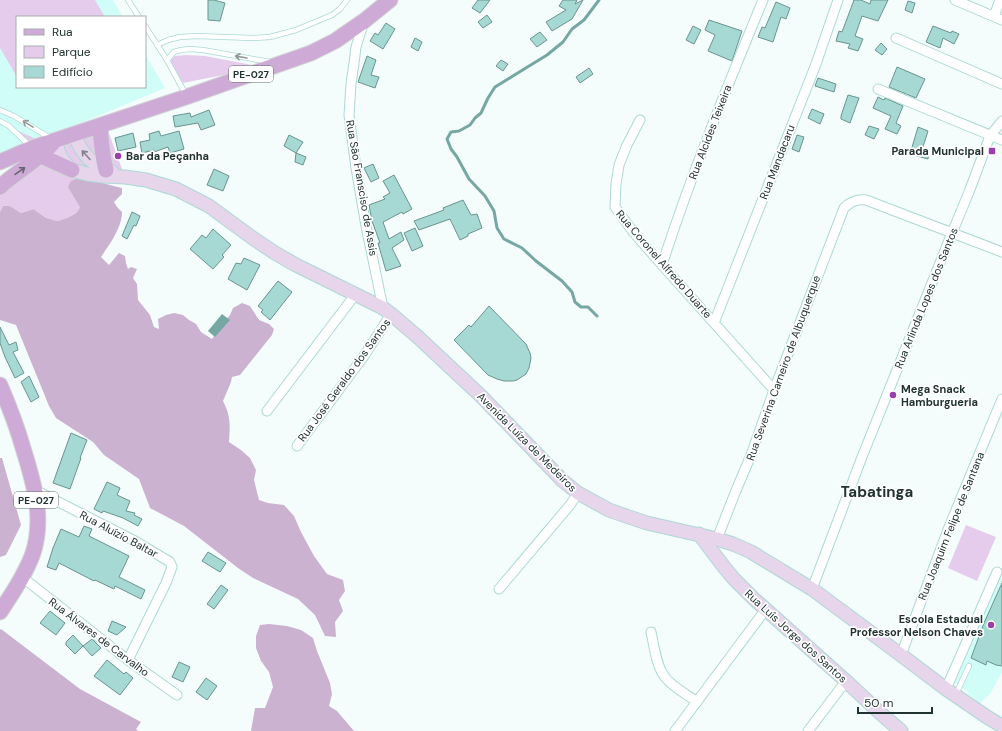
<svg xmlns="http://www.w3.org/2000/svg" width="1002" height="731" font-family="'DM Sans',sans-serif">
  <rect width="100%" height="100%" fill="#f4fdfc"/>
  <!-- built -->
  <g fill="#d1fdf8">
    <polygon points="0,0 113,0 123,17 17,17 17,87 145,87 145,54 165,88 0,157"/>
    <polygon points="1000,576 1002,577 1002,672 990,694 980,703 968,694 968,692 955,683"/>
  </g>
  <!-- green -->
  <g fill="#e6ccec">
    <polygon points="0,0 95,0 105,17 17,17 17,77 0,48"/>
    <polygon points="186,55 205,56 263,67 183,83 170,61 175,56"/>
    <polygon points="107,128 125,177 72,170 59,144"/>
    <polygon points="14,129 36,139 31,144 12,133"/>
    <polygon points="39,166 48,166 94,180 78,211 65,220 51,220 41,215 34,209 21,213 10,206 3,206 0,212 0,192"/>
    <polygon points="966,525 996,537 977,581 948,568"/>
  </g>
  <!-- forest -->
  <g fill="#ccb2d1">
    <path d="M81,177C95,180 108,185 122,188V194L114,202L117,207L122,212C122,228 109,245 101,257L109,265L119,253L125,256L126,263L128,269L131,267L137,269L133,278L137,284L138,300L150,315L154,327L159,329L158,319L166,315L174,313L183,315L189,320L196,324L201,332L212,339L218,330L230,315L233,308L242,303L250,306L259,320L269,324L274,329L272,335L240,375L232,377L231,382L223,401C231,416 230,426 229,442L241,450L250,458L256,470L254,480L259,500L268,503L284,505L294,516L301,532L314,556L327,574L343,580L345,591L339,600L343,611L335,622L336,637L325,636L315,615L298,599L253,578L238,568L184,526L150,508L139,479L104,455L93,442L56,418L49,406L16,325L0,320V212L3,206H10L21,213L34,209C45,219 57,225 71,216C76,213 78,212 80,207L68,187L71,181Z"/>
    <polygon points="0,458 2,458 21,525 6,555 0,557"/>
    <polygon points="269,624 287,626 301,630 313,638 317,651 330,683 332,694 329,706 337,711 354,731 251,731 255,708 265,708 273,687 269,672 261,661 256,648 256,636 260,625"/>
    <polygon points="1,629 80,689 141,722 136,729 138,731 0,731 0,630"/>
  </g>
  <!-- water -->
  <polygon fill="#76a7a2" points="222,314 230,320 215,337 208,331"/>
  <g fill="none" stroke-linecap="round" stroke-linejoin="round">
    <!-- stream -->
    <polyline stroke="#76a7a2" stroke-width="3" points="597,316 588,307 581,307 575,302 572,292 562,281 536,261 522,248 504,239 497,228 494,211 485,196 469,179 457,157 451,149 447,139 451,132 459,131 470,125 475,118 481,113 488,98 495,87 547,55 563,42 572,29 584,20 599,0"/>
  </g>
  <!-- building -->
  <g fill="#a6d9d3" stroke="#6a9490">
    <polygon points="208,0 214,0 225,3 220,21 208,20"/>
    <polygon points="478,0 490,0 480,13 472,8"/>
    <polygon points="563,0 577,0 575,4 583,0 572,19 552,31 546,22 566,10 559,6"/>
    <polygon points="854,0 861,0 870,4 871,0 888,0 878,21 862,16 855,36 863,39 858,51 848,48 850,44 836,41 839,31 842,32"/>
    <polygon points="908,1 915,3 912,13 905,10"/>
    <polygon points="776,2 790,8 786,19 781,17 773,42 758,37 762,27 765,28"/>
    <polygon points="487,15 492,22 483,28 478,22"/>
    <polygon points="709,20 742,31 732,61 708,51 715,35 705,30"/>
    <polygon points="386,23 395,29 383,49 370,41 375,33 378,35"/>
    <polygon points="693,26 701,30 694,44 686,40"/>
    <polygon points="933,26 951,33 952,31 959,34 954,44 943,38 940,48 926,42"/>
    <polygon points="540,32 547,40 537,47 530,39"/>
    <polygon points="415,38 422,42 418,51 411,47"/>
    <polygon points="881,43 887,49 882,55 875,50"/>
    <polygon points="367,56 376,60 371,75 379,77 375,88 358,82"/>
    <polygon points="501,60 508,64 503,71 496,66"/>
    <polygon points="897,67 925,79 916,98 889,87"/>
    <polygon points="589,68 593,74 580,83 576,77"/>
    <polygon points="818,78 836,84 834,92 815,86"/>
    <polygon points="848,95 859,98 850,123 841,119 841,116"/>
    <polygon points="878,97 884,100 885,98 903,106 896,123 901,126 897,134 885,129 891,116 873,108"/>
    <polygon points="812,109 824,114 820,124 808,118"/>
    <polygon points="209,110 215,125 201,130 198,123 175,127 173,116 190,113 191,117"/>
    <polygon points="869,126 879,129 874,139 865,135"/>
    <polygon points="918,127 928,131 922,150 929,151 928,159 910,154"/>
    <polygon points="159,131 161,136 179,131 184,149 170,153 168,147 154,152 154,150 142,153 140,142 150,140 149,134"/>
    <polygon points="133,133 136,147 118,151 115,138"/>
    <polygon points="289,135 303,142 296,153 284,146"/>
    <polygon points="797,135 804,137 799,152 792,149"/>
    <polygon points="296,153 306,157 303,165 295,162"/>
    <polygon points="373,164 379,178 371,182 364,168"/>
    <polygon points="214,169 229,176 223,191 207,185"/>
    <polygon points="394,175 412,209 403,214 402,212 383,222 389,239 401,232 404,240 392,248 401,266 386,271 378,243 380,243 372,221 369,205 385,199 383,197 390,193 383,181"/>
    <polygon points="463,200 471,215 477,214 482,228 468,234 468,236 460,240 450,219 419,230 414,221 444,210 443,208"/>
    <polygon points="132,212 140,216 136,226 134,225 127,239 122,236"/>
    <polygon points="415,228 423,246 412,251 404,233"/>
    <polygon points="213,229 231,245 222,255 224,257 213,269 190,249 202,235 206,238"/>
    <polygon points="244,258 260,265 247,290 228,279 236,263 241,264"/>
    <polygon points="278,281 292,292 270,320 261,312 263,310 258,306"/>
    <polygon points="489,306 526,344 530,353 531,358 529,368 526,374 517,380 513,381 504,381 497,379 488,375 454,340 469,325 471,327"/>
    <polygon points="0,327 9,345 16,342 18,350 13,352 24,373 15,378 5,357 0,343"/>
    <polygon points="29,376 39,397 31,402 21,382"/>
    <polygon points="71,433 87,440 80,458 81,458 70,489 53,483"/>
    <polygon points="107,482 120,488 117,495 130,501 126,511 135,513 134,515 142,519 138,526 123,518 103,511 102,513 94,509"/>
    <polygon points="84,526 92,529 89,536 129,556 119,577 145,590 141,599 115,586 114,589 95,580 94,581 59,563 56,570 47,567 53,548 61,529 79,537"/>
    <polygon points="208,552 226,563 220,572 202,561"/>
    <polygon points="1002,583 1002,666 996,665 987,661 986,665 971,658 984,623"/>
    <polygon points="221,585 228,590 214,609 207,604"/>
    <polygon points="50,611 65,623 56,635 40,623"/>
    <polygon points="112,621 126,627 117,635 108,631"/>
    <polygon points="73,635 83,646 75,654 66,645 66,642"/>
    <polygon points="92,639 101,648 92,656 83,646"/>
    <polygon points="107,660 124,674 126,672 133,678 120,695 94,676"/>
    <polygon points="179,662 190,667 183,682 172,677"/>
    <polygon points="206,678 217,686 207,700 196,692"/>
  </g>
  <g fill="none" stroke-linecap="round" stroke-linejoin="round">
    <defs>
      <g id="lane">
        <polyline points="128,0 139,17"/>
        <polyline points="145,26 167,60 186,95"/>
        <polyline points="157,45 168,40 180,37 197,36 252,38 270,37 296,30 332,15 340,9 347,0"/>
        <polyline points="167,60 174,52 181,50 190,49 203,50 270,62"/>
        <polyline points="0,110 14,116 50,138"/>
        <polyline points="0,121 9,126 29,145"/>
        <polyline points="956,694 969,666"/>
      </g>
      <g id="street">
        <polyline points="955,0 1002,20"/>
        <polyline points="994,16 1000,0"/>
        <polyline points="364,21 356,47 354,63 351,84 349,115 356,168 366,226 383,308"/>
        <polyline points="896,38 1002,84"/>
        <polyline points="878,89 1002,140"/>
        <polyline points="640,120 627,145 619,165 616,184 615,207 634,233 662,265 774,390"/>
        <path d="M662,265C691,175 727,87 763,0"/>
        <polyline points="714,323 816,64 838,0"/>
        <polyline points="267,411 355,295"/>
        <polyline points="297,446 364,356 391,314"/>
        <polyline points="35,490 135,541 170,562 172,567 166,583 128,660"/>
        <path d="M717,539L735,493L751,455L774,390L844,208C851,201 857,199 866,200L1002,252"/>
        <polyline points="22,577 128,660 177,695"/>
        <polyline points="499,589 570,505 578,493"/>
        <polyline points="812,589 862,457 952,233 969,192 990,136 1002,121"/>
        <path d="M651,632C654,645 656,666 665,677C671,686 688,695 697,702"/>
        <polyline points="901,655 949,527 1002,399"/>
        <polyline points="946,689 997,572"/>
        <polyline points="675,731 766,609"/>
        <polyline points="808,731 846,681"/>
      </g>
      <g id="secondary">
        <path d="M74,134C82,155 91,164 112,172"/>
        <polyline points="55,141 60,156 65,163 72,170 87,174 103,176 125,177 146,180 176,189 209,206 254,239 275,253 296,265 383,308 391,314 419,338 451,368 481,396 563,481 578,493 609,510 629,517 647,523 717,539 733,544 751,552 812,589 901,655 946,689 987,717 1002,726"/>
        <polyline points="699,534 724,567 734,579 754,599 846,681 879,712 901,731"/>
      </g>
      <g id="primary">
        <path d="M100,126C101,141 102,155 106,170"/>
        <polyline points="41,156 72,170"/>
        <polyline points="0,162 32,148 186,97 311,53 335,41 364,21 390,0"/>
        <path d="M0,187C17,171 38,161 53,143"/>
        <path d="M0,385C9,406 17,427 23,448C34,483 45,520 32,556C24,576 12,594 0,612"/>
      </g>
    </defs>
    <!-- lane casing -->
    <use href="#lane" stroke="#acd9d4" stroke-width="6"/>
    <!-- street casing -->
    <use href="#street" stroke="#acd9d4" stroke-width="11"/>
    <!-- secondary casing -->
    <use href="#secondary" stroke="#acd9d4" stroke-width="15"/>
    <!-- primary casing -->
    <use href="#primary" stroke="#d3d6d6" stroke-width="17"/>
    <!-- lane -->
    <use href="#lane" stroke="#fff" stroke-width="4.5"/>
    <!-- street -->
    <use href="#street" stroke="#fff" stroke-width="9"/>
    <!-- secondary -->
    <use href="#secondary" stroke="#e7d5eb" stroke-width="13"/>
    <!-- primary -->
    <use href="#primary" stroke="#ceaad6" stroke-width="15"/>
  </g>
  <!-- one-way arrows -->
  <defs><path id="oneway-shaft" d="M-6 0H5M1.5-3L5.5 0L1.5 3" fill="none" stroke-width="1.6" stroke-linecap="round" stroke-linejoin="round"/></defs>
  <g stroke="#909998">
    <use href="#oneway-shaft" transform="translate(241 57) rotate(-170)"/>
    <use href="#oneway-shaft" transform="translate(28 124) rotate(-149)"/>
  </g>
  <use stroke="#84848e" href="#oneway-shaft" transform="translate(86 155) rotate(-132)"/>
  <use stroke="#666373" href="#oneway-shaft" transform="translate(20 171) rotate(-35)"/>
  <!-- markers -->
  <g fill="#983faa" stroke="#fff" stroke-width="1.5">
    <rect x="988" y="147" width="8" height="8" rx="2"/>
    <circle cx="118" cy="156" r="4"/>
    <circle cx="893" cy="395" r="4"/>
    <circle cx="991" cy="625" r="4"/>
  </g>
  <g text-anchor="middle" dominant-baseline="central" stroke-width="3.5" stroke-linejoin="round" paint-order="stroke">
    <!-- shield labels -->
    <g fill="#fff" stroke="#64706f" stroke-width="1">
      <rect x="229" y="66" width="44" height="16" rx="3"/>
      <rect x="14" y="492" width="44" height="16" rx="3"/>
    </g>
    <g font-size="10" font-weight="bold" fill="#213331">
      <text x="251" y="74">PE-027</text>
      <text x="36" y="500">PE-027</text>
    </g>
    <!-- street labels -->
    <g font-size="11" fill="#213331" stroke="#fff">
      <text transform="translate(710 132) rotate(-69)">Rua Alcides Teixeira</text>
      <text transform="translate(777 162) rotate(-69)">Rua Mandacaru</text>
      <text transform="translate(362 188) rotate(80)">Rua São Fransciso de Assis</text>
      <text transform="translate(664 264) rotate(49)">Rua Coronel Alfredo Duarte</text>
      <text transform="translate(926 298) rotate(-68)">Rua Arlinda Lopes dos Santos</text>
      <text transform="translate(783 368) rotate(-70)">Rua Severina Carneiro de Albuquerque</text>
      <text transform="translate(344 380) rotate(-54)">Rua José Geraldo dos Santos</text>
      <text transform="translate(527 442) rotate(45)">Avenida Luíza de Medeiros</text>
      <text transform="translate(951 526) rotate(-68)">Rua Joaquim Felipe de Santana</text>
      <text transform="translate(119 534) rotate(28)">Rua Aluízio Baltar</text>
      <text transform="translate(796 636) rotate(42)">Rua Luís Jorge dos Santos</text>
      <text transform="translate(99 637) rotate(37)">Rua Álvares de Carvalho</text>
    </g>
    <!-- poi labels -->
    <g font-size="11" font-weight="bold" fill="#213331" stroke="#fff" text-anchor="end">
      <text x="984" y="151">Parada Municipal</text>
      <text x="126" y="156" text-anchor="start">Bar da Peçanha</text>
      <text x="901" y="389" text-anchor="start">Mega Snack<tspan x="901" dy="13">Hamburgueria</tspan></text>
      <text x="983" y="619">Escola Estadual<tspan x="983" dy="13">Professor Nelson Chaves</tspan></text>
    </g>
    <!-- district labels -->
    <g font-size="15" font-weight="bold" fill="#213331" stroke="#fff">
      <text x="877" y="492">Tabatinga</text>
    </g>
  </g>
  <!-- legend -->
  <rect x="16" y="16" width="130" height="72" fill="#ffffff" stroke="#a6adad"/>
  <rect x="24" y="29" width="20" height="6" fill="#ceaad6" stroke="#a6adad"/>
  <text x="52" y="36" font-size="12" fill="#213331">Rua</text>
  <rect x="24" y="46" width="20" height="12" fill="#e6ccec" stroke="#a6adad"/>
  <text x="52" y="56" font-size="12" fill="#213331">Parque</text>
  <rect x="24" y="66" width="20" height="12" fill="#a6d9d3" stroke="#a6adad"/>
  <text x="52" y="76" font-size="12" fill="#213331">Edifício</text>
  <!-- scale -->
  <path d="M858 707v6h74v-6" fill="none" stroke="#213331" stroke-width="2"/>
  <text x="864" y="707" font-size="12" fill="#213331" stroke="#ffffff" stroke-width="3" paint-order="stroke">50 m</text>
</svg>
